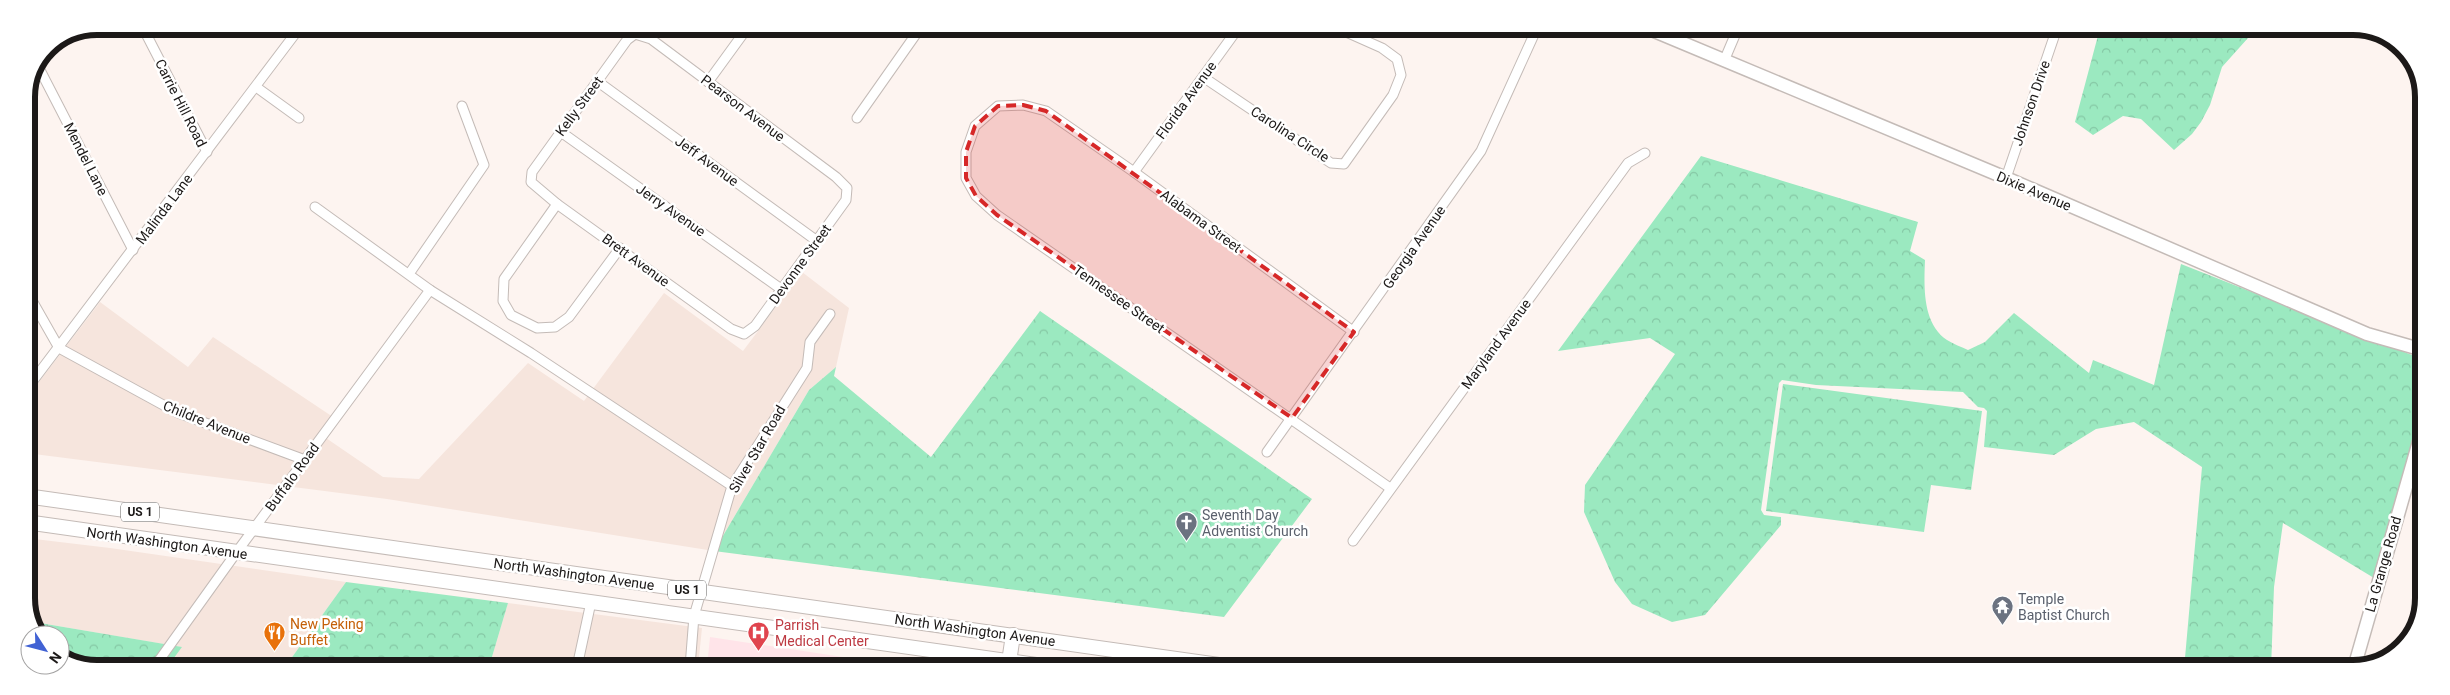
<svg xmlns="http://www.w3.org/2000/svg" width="2450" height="695" font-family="Roboto,sans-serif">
  <defs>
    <pattern id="forest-crowns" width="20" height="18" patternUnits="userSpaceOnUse" patternTransform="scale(1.25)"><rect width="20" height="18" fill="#9be9c0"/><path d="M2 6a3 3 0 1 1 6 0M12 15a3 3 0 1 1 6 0" fill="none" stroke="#85c7a4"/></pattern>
  </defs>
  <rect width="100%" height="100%" fill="#fdf4f0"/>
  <!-- built -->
  <g fill="#f6e5dd">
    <polygon points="802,272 849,308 836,367 809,390 714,551 387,499 26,453 26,399 100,302 188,367 213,337 339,421 323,436 383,477 419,479 528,363 584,401 664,293 743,351"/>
    <polygon points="26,538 110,548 346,582 285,667 168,666 181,647 34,622 26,602"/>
    <polygon points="508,603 702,628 698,667 489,667"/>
  </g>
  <!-- medical -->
  <polygon fill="#ffe4e9" points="710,637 909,667 707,667"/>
  <!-- forest -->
  <g fill="url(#forest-crowns)">
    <polygon points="2100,28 2235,28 2248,38 2222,67 2210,105 2201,122 2192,134 2174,150 2141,119 2123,116 2093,135 2075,122"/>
    <path d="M1701,156L1918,222L1910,251L1925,260C1924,286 1922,323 1947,340C1953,344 1962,347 1968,350L1985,342L2014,313L2089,373L2093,360L2154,385L2181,264L2422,359V412L2374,578L2283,523L2274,587L2271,669H2184L2202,467L2134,422L2096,429L2054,455L1984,447L1987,411L1984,408L1978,407L1963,392L1816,385L1782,380L1779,383L1761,510L1764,515L1781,517V525L1705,615L1672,622L1632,604L1615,582L1584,512L1585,485L1675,354L1650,338L1558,351Z"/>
    <polygon points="1040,311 1312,499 1224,617 714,551 809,390 836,367 834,376 931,457"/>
    <polygon points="1783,384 1982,411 1971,490 1931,485 1924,532 1766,511"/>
    <polygon points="346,582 508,603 489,667 285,667"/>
    <polygon points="34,622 182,647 168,666 79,666 60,654 60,635 40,635"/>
  </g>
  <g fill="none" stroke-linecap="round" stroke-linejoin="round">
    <defs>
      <g id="street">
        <polyline points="142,26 207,152"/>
        <polygon points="635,34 651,39 836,177 847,188 846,200 755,326 744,334 731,329 557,204 531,182 532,172 627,40"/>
        <polyline points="1724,61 1738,28"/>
        <polyline points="39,68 133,250"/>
        <polyline points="1203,77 1331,163 1344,164 1393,95 1401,75 1397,59 1382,48 1337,28"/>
        <polyline points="597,81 817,241"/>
        <polyline points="708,82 748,27"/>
        <polyline points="256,87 299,118"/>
        <polyline points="857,118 921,27"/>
        <polyline points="561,132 781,289"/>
        <polyline points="1134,172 1239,27"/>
        <polyline points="2006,178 2057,28"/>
        <polyline points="557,204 504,279 503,301 511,315 537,328 555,327 569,317 620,248"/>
        <polyline points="315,207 430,290 531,353 732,486"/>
        <polyline points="409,274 484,165 462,106"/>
        <polyline points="26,290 59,348 176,412 305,460"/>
        <polyline points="1354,332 1134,172 1046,111 1023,105 998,106 975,126 966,152 966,178 976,196 997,215 1390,488"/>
        <polyline points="26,390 301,26"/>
        <polyline points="1267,452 1481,151 1537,28"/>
        <polyline points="1353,541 1628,163 1645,153"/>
        <polyline points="155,666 236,553 430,290"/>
        <polyline points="577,667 591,602"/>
        <polyline points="690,667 694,616 732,486 807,368 810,342 830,314"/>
      </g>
      <g id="secondary">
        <polyline points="1647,28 2006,178 2367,334 2423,350"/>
        <polyline points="2354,668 2422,431"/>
      </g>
      <g id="primary">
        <polyline points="26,496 1240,668"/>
        <polyline points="26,522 1050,667"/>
        <polyline points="1009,662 1013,635"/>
      </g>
    </defs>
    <!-- street casing -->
    <use href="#street" stroke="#c4bbb7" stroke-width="11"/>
    <!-- secondary casing -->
    <use href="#secondary" stroke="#c4bbb7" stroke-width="15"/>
    <!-- primary casing -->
    <use href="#primary" stroke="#c4bbb7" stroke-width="16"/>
    <!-- street -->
    <use href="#street" stroke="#fff" stroke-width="9"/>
    <!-- secondary -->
    <use href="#secondary" stroke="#fff" stroke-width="12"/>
    <!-- primary -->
    <use href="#primary" stroke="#fff" stroke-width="14"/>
  </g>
  <!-- marked area -->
  <path fill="#d62828" fill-opacity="0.2" stroke="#d62828" stroke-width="4" stroke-dasharray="10 6" stroke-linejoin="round" d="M1023,105L1046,111L1354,332L1292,418L997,215L976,196L966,178V152L975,126L998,106Z"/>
  <!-- icons -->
  <defs>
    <symbol id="church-pin" viewBox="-11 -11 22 30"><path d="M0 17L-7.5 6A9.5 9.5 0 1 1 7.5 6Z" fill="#6b7280" stroke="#fff"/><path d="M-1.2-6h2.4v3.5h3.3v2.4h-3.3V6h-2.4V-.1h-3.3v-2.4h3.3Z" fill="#fff"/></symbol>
    <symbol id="temple-pin" viewBox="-11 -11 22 30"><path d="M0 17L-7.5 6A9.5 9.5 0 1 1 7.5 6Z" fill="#6b7280" stroke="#fff"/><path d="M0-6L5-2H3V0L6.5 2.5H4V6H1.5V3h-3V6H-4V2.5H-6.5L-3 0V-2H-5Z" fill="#fff"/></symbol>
    <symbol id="restaurant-pin" viewBox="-11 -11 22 30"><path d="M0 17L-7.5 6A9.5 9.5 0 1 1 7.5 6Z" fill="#e8710a" stroke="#fff"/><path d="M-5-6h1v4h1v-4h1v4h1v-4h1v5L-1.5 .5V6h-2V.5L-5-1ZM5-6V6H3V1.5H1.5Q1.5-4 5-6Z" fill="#fff"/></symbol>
    <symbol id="hospital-pin" viewBox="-11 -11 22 30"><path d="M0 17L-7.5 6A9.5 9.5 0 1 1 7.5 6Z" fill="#e0444e" stroke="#fff"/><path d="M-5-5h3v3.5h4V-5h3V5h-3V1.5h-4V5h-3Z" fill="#fff"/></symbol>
  </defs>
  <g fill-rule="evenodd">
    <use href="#church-pin" x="1174" y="510" width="25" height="34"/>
    <use href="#temple-pin" x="1990" y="594" width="25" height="34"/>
    <use href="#restaurant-pin" x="262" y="620" width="25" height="34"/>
    <use href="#hospital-pin" x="746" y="620" width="25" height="34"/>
  </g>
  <g text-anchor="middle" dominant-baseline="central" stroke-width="5" stroke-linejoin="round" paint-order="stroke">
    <!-- shield labels -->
    <g fill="#fff" stroke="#605e5d" stroke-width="1">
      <rect x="121" y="502.5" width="38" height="19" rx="4"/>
      <rect x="668" y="580.5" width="38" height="19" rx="4"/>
    </g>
    <g font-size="12" font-weight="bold" fill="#1c1918">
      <text x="140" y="512">US 1</text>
      <text x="687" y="590">US 1</text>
    </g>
    <!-- street labels -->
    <g font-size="14" fill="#1c1918" stroke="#fff">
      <text transform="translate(1186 100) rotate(-54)">Florida Avenue</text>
      <text transform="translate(181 103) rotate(63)">Carrie Hill Road</text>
      <text transform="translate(2031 103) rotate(-71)">Johnson Drive</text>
      <text transform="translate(579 106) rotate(-54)">Kelly Street</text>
      <text transform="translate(743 108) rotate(37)">Pearson Avenue</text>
      <text transform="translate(1290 134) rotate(33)">Carolina Circle</text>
      <text transform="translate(86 159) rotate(63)">Mendel Lane</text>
      <text transform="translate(707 161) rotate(36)">Jeff Avenue</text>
      <text transform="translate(2034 191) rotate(23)">Dixie Avenue</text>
      <text transform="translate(164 209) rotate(-53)">Malinda Lane</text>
      <text transform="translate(671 210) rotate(35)">Jerry Avenue</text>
      <text transform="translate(1201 221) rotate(36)">Alabama Street</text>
      <text transform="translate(1414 247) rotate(-55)">Georgia Avenue</text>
      <text transform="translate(636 260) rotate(36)">Brett Avenue</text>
      <text transform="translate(800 264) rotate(-54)">Devonne Street</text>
      <text transform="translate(1119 299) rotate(35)">Tennessee Street</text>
      <text transform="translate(1496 344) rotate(-54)">Maryland Avenue</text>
      <text transform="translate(207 422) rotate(22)">Childre Avenue</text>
      <text transform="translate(757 449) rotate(-60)">Silver Star Road</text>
      <text transform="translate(292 477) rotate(-54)">Buffalo Road</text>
      <text transform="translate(167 543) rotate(8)">North Washington Avenue</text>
      <text transform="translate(2383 564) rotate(-74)">La Grange Road</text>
      <text transform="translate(574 574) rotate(8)">North Washington Avenue</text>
      <text transform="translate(975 630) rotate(8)">North Washington Avenue</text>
    </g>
    <!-- worship labels -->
    <g font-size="14" fill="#5b616d" stroke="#fff" text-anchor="start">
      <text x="1202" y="515">Seventh Day<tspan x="1202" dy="16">Adventist Church</tspan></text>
      <text x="2018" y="599">Temple<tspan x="2018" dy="16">Baptist Church</tspan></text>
    </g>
    <!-- food labels -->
    <g font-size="14" fill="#c56008" stroke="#fff" text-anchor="start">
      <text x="290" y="624">New Peking<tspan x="290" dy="16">Buffet</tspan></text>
    </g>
    <!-- health labels -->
    <g font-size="14" fill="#be3a42" stroke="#fff" text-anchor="start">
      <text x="775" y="625">Parrish<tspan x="775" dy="16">Medical Center</tspan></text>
    </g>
  </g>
  <!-- crop -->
  <path d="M0 0H2450V695H0ZM97 35H2353A62 62 0 0 1 2415 97V598A62 62 0 0 1 2353 660H97A62 62 0 0 1 35 598V97A62 62 0 0 1 97 35Z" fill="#fff" fill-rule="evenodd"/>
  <path fill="none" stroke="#1c1918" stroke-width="6" d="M97 35H2353A62 62 0 0 1 2415 97V598A62 62 0 0 1 2353 660H97A62 62 0 0 1 35 598V97A62 62 0 0 1 97 35Z"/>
  <!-- north arrow -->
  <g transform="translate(45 650) rotate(126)"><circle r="24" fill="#ffffff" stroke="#a4a3a3"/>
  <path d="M0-4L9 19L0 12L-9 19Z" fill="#4162d4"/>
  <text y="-8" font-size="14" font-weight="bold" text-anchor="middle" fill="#1c1918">N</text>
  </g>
</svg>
